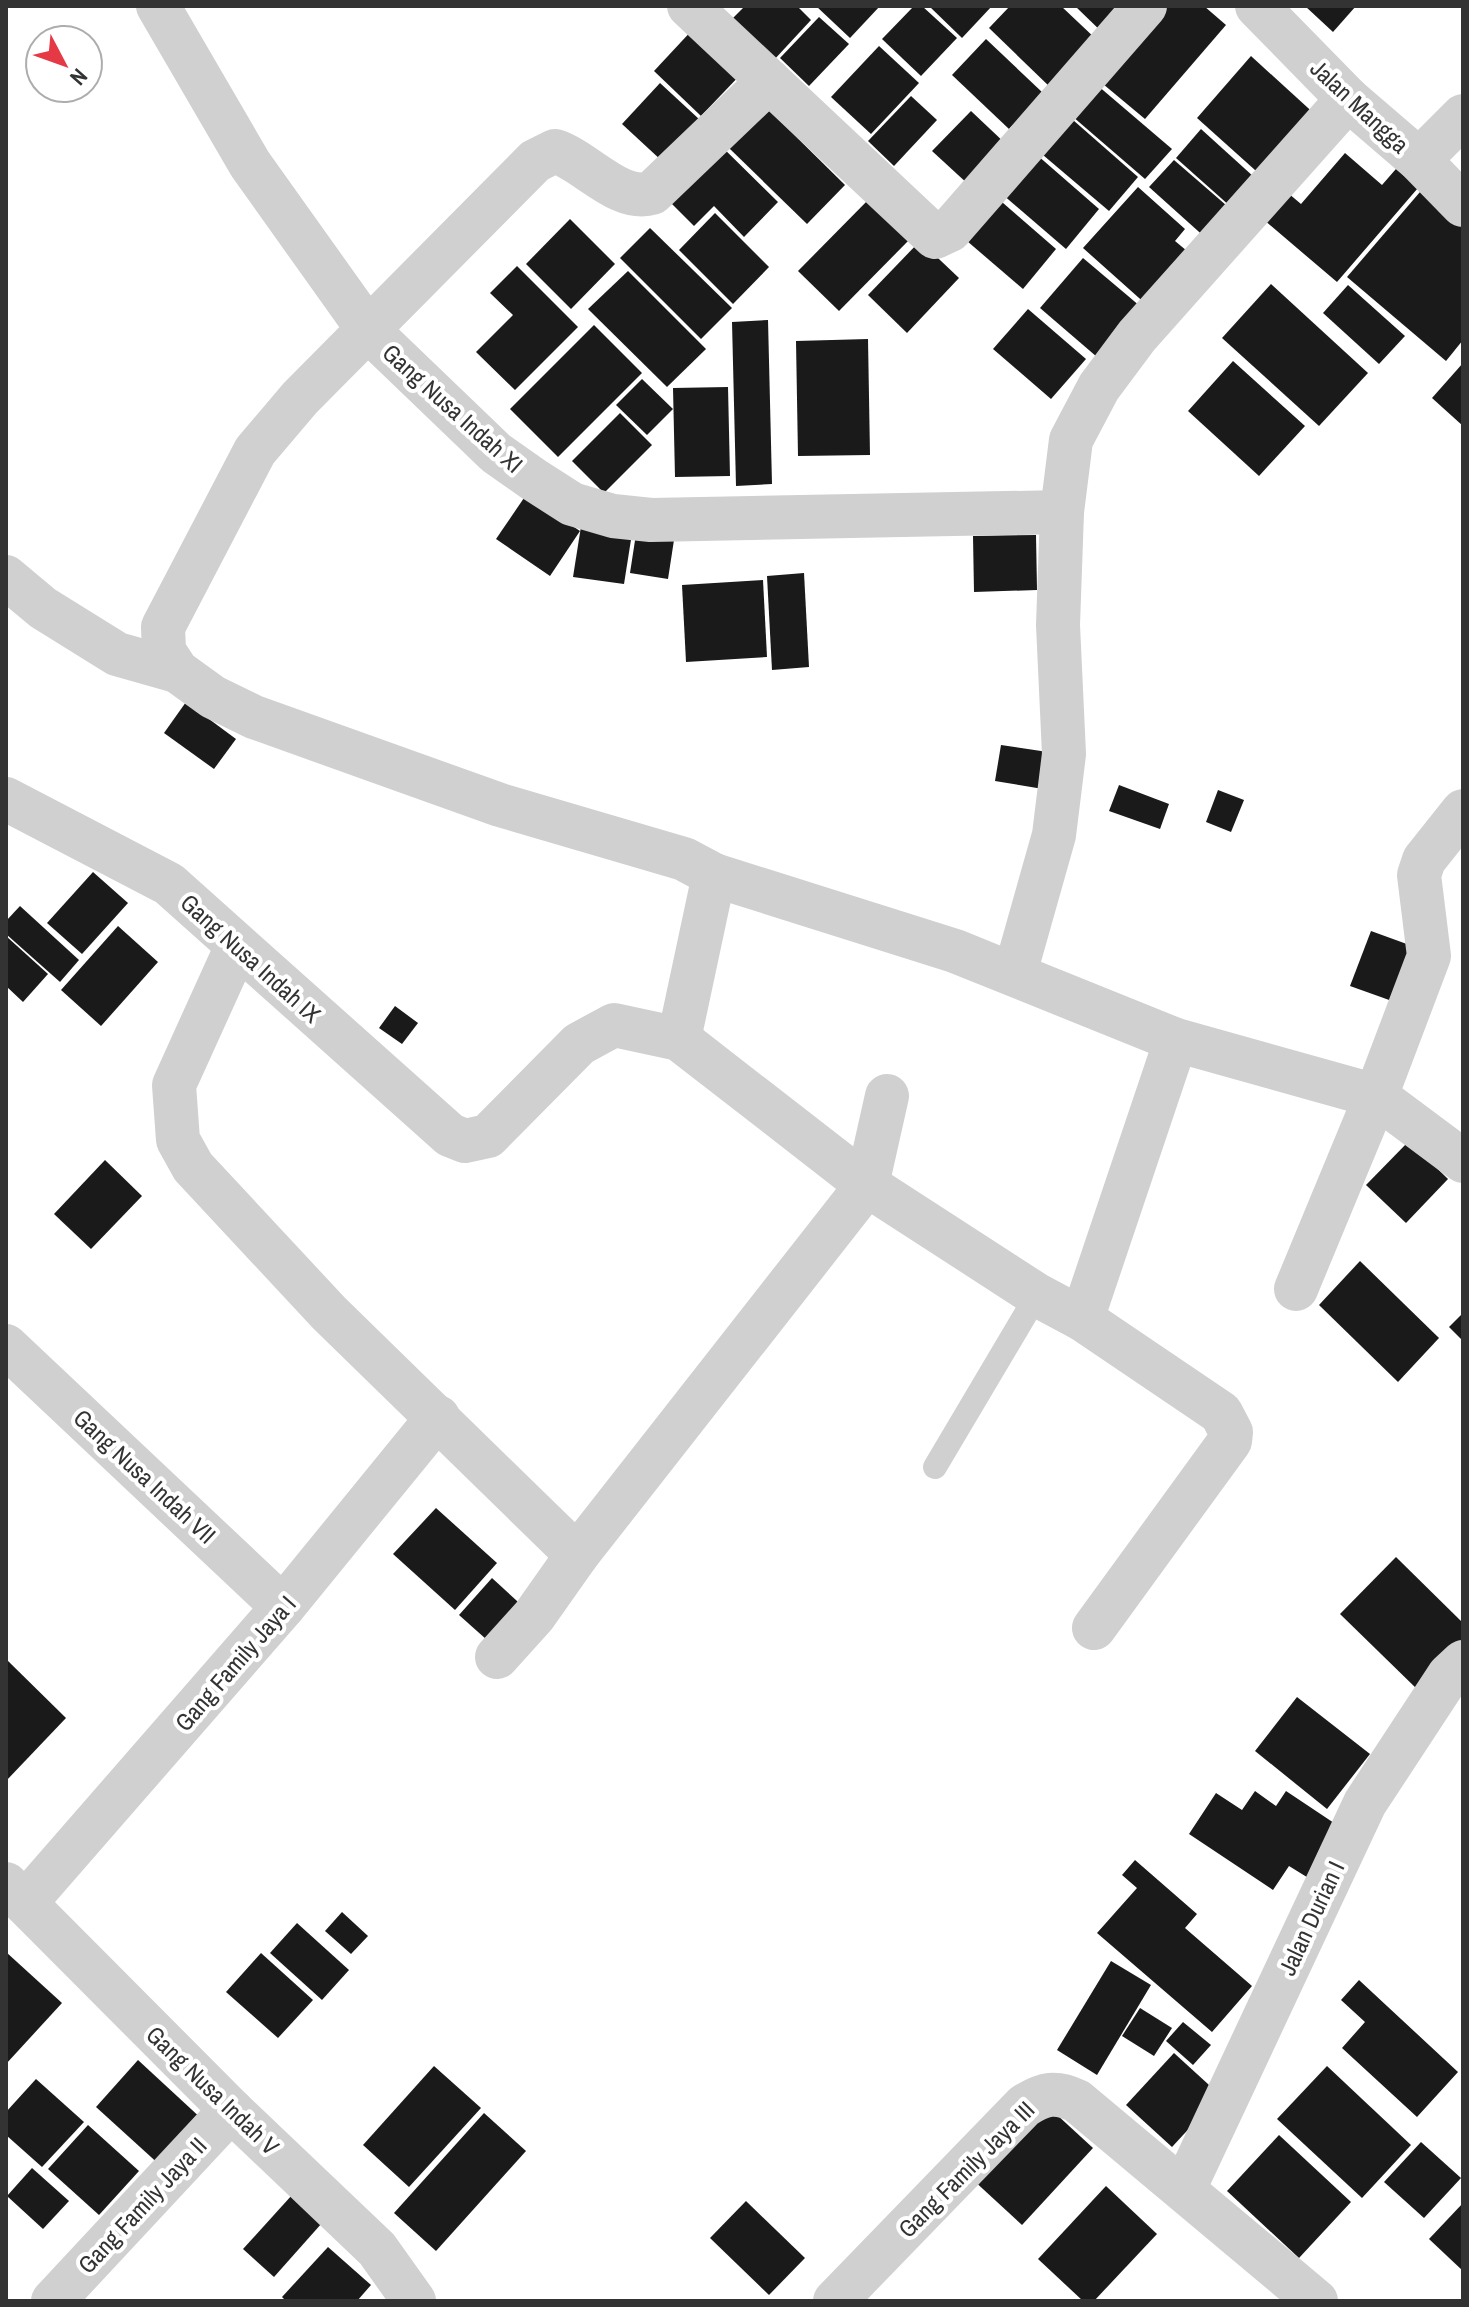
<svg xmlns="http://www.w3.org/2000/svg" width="1469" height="2307" font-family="'Archivo Narrow',sans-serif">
  <rect width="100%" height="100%" fill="#fff"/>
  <!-- building -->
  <g fill="#1a1a1a">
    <polygon points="745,6 797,6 811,20 773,61 730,21"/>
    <polygon points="816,6 880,6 850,38"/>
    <polygon points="914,6 922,6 957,38 921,76 882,39"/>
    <polygon points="929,6 992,6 962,38"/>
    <polygon points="1010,6 1061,6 1097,40 1051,88 989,28"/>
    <polygon points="1075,6 1134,6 1106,36"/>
    <polygon points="1160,6 1204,6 1226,25 1145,119 1097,79"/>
    <polygon points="1305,6 1356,6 1333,32"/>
    <polygon points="819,17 849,44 809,86 780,58"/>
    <polygon points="695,27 743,72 701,116 654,71"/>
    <polygon points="986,39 1043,93 1009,129 952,75"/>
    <polygon points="879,46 919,83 871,134 831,97"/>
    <polygon points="1251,56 1319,118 1265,179 1197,118"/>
    <polygon points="660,83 700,120 662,161 622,124"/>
    <polygon points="1097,85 1172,149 1145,179 1072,116"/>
    <polygon points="911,96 937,120 894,166 868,141"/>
    <polygon points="768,109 845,185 807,224 729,148"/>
    <polygon points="971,111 1007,145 969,185 932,151"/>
    <polygon points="1073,120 1138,177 1109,211 1043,155"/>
    <polygon points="1201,129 1265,187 1240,215 1176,158"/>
    <polygon points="714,139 778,202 744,237 714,206 694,226 661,193"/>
    <polygon points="1029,148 1099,209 1066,249 995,188"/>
    <polygon points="1345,153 1382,185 1402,162 1424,181 1337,282 1264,220 1288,193 1301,204"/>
    <polygon points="1174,160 1234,212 1208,240 1149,187"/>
    <polygon points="1426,185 1463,216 1463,340 1446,361 1347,277"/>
    <polygon points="1138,187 1185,229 1175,241 1193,256 1148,306 1083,248"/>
    <polygon points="987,189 1056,249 1023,289 953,229"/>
    <polygon points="871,197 912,237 839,311 798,271"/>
    <polygon points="715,213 769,267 733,304 679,250"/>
    <polygon points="570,219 615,264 571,309 526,264"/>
    <polygon points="650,228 732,308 701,339 620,258"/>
    <polygon points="920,241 959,278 907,333 868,295"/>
    <polygon points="1083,258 1147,312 1104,363 1040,308"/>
    <polygon points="517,266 578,327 515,390 476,352 513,315 490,293"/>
    <polygon points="628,271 706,349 667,387 588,309"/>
    <polygon points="1271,284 1368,373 1319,426 1222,338"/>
    <polygon points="1348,285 1405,336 1379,364 1323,313"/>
    <polygon points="1028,309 1086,359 1051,399 993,349"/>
    <polygon points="768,320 772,484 736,486 732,322"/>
    <polygon points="594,325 642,373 558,457 510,409"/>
    <polygon points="868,339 870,455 798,456 796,341"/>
    <polygon points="1233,361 1305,426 1259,476 1188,411"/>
    <polygon points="1463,363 1463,426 1432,398"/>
    <polygon points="642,379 673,409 647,435 616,405"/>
    <polygon points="728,387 730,476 675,477 673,388"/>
    <polygon points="620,413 652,445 604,493 572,461"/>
    <polygon points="526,495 580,531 550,576 496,539"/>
    <polygon points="582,520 633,527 624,584 573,577"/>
    <polygon points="638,521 676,527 668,579 630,573"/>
    <polygon points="1036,535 1037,590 974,592 973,536"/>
    <polygon points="804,573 809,667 772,670 767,576"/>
    <polygon points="763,580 767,657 686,662 682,585"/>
    <polygon points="186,702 236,739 214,769 164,733"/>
    <polygon points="1001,745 1061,754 1055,791 995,781"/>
    <polygon points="1119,785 1169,804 1160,829 1109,811"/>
    <polygon points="1218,790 1244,800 1231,832 1206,822"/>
    <polygon points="93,872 128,903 82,954 47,923"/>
    <polygon points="20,906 79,960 60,982 6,934 6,921"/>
    <polygon points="118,926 158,962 101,1026 61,990"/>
    <polygon points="1371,931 1426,951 1406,1006 1350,986"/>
    <polygon points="6,936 48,974 23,1002 6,986"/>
    <polygon points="395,1006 418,1023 402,1044 379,1028"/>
    <polygon points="1409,1141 1448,1179 1406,1223 1366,1185"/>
    <polygon points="105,1160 142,1196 91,1249 54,1214"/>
    <polygon points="1360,1261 1439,1338 1398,1382 1319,1305"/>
    <polygon points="1463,1313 1463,1341 1449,1327"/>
    <polygon points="436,1508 497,1563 455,1610 393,1554"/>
    <polygon points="1396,1557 1463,1623 1463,1648 1420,1692 1340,1614"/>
    <polygon points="492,1578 529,1612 496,1648 459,1615"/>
    <polygon points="6,1659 66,1718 6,1781"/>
    <polygon points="1297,1697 1370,1754 1327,1809 1255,1751"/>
    <polygon points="1255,1791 1276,1806 1286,1791 1343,1829 1310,1879 1289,1866 1273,1890 1189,1834 1216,1793 1242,1810"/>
    <polygon points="1135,1860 1197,1914 1185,1928 1252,1986 1212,2032 1097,1933 1137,1888 1122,1875"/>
    <polygon points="342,1912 368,1936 351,1954 325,1931"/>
    <polygon points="297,1923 349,1970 322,2000 270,1953"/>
    <polygon points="6,1952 62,2003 6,2064"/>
    <polygon points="261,1953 313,2000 278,2038 226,1992"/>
    <polygon points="1111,1961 1151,1985 1097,2075 1057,2050"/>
    <polygon points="1359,1980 1458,2072 1417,2117 1342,2048 1365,2022 1341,2000"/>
    <polygon points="1140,2008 1172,2028 1154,2056 1122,2036"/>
    <polygon points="1183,2022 1211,2045 1193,2065 1166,2041"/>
    <polygon points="1174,2053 1220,2095 1172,2147 1126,2105"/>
    <polygon points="138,2060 204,2121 162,2167 96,2107"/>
    <polygon points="434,2066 481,2108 409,2187 363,2145"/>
    <polygon points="1327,2066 1411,2145 1362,2198 1277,2119"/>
    <polygon points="36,2079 84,2122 42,2167 6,2135 6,2112"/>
    <polygon points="1043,2102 1093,2148 1022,2225 971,2178"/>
    <polygon points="484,2113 526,2151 436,2251 394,2213"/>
    <polygon points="88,2125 139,2171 99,2215 48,2169"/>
    <polygon points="1279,2135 1351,2202 1299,2258 1227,2191"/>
    <polygon points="1421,2142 1461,2178 1424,2218 1384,2182"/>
    <polygon points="32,2168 69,2201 43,2229 7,2196"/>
    <polygon points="1106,2186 1157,2234 1094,2301 1083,2301 1038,2259"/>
    <polygon points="292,2195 322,2223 274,2277 243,2249"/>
    <polygon points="746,2201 805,2258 769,2295 710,2238"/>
    <polygon points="1463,2203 1463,2271 1429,2239"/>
    <polygon points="328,2247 371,2285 357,2301 286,2301 282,2297"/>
  </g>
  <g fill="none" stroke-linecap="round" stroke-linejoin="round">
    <!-- service -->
    <polyline stroke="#d0d0d0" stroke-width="24" points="935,1467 1037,1295"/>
    <!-- minor -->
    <g stroke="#d0d0d0" stroke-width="44">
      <polyline points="158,6 250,164 369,331 496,453 533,479 572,504 613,516 651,520 1062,512"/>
      <polyline points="689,6 935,237 950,230 1145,6"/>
      <polyline points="1257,6 1348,99 1419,160 1463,205"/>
      <polyline points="1419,160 1463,116"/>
      <polyline points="6,577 43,608 117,654 177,671"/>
      <polyline points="6,799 169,884 450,1135 465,1141 488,1136 579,1044 614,1025 679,1039 867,1185 1037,1295 1082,1319 1221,1413 1231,1432 1230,1441 1094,1628"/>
      <polyline points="714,875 955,951 1176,1040 1376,1096 1463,1161"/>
      <polyline points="237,946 174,1085 178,1140 193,1167 329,1313 577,1555"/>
      <polyline points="1015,973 1054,835 1064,754 1058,625 1062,512 1071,440 1099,387 1137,336 1348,99"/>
      <path d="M679,1039L714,875L684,859L500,805L254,717L213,697L177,671L164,651L163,627L255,451L300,398L535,161L555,151C586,161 619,203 652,193L769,81"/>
      <polyline points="1296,1289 1376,1096 1429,956 1419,875 1424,860 1463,811"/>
      <polyline points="1082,1319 1176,1040"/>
      <polyline points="6,1346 283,1607"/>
      <polyline points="497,1657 534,1616 577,1555 867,1185 887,1096"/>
      <polyline points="6,1884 231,2110 377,2249 414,2301"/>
      <polyline points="25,1903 283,1607 438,1417"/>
      <polyline points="1184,2189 1365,1803 1449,1675 1463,1662"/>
      <polyline points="53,2301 231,2110"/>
      <path d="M835,2301L1024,2106C1044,2093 1056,2091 1077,2101L1316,2301"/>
    </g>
  </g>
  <g text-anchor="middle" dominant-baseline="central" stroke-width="8" stroke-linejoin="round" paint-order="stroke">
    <!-- street labels -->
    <g font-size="24" fill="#333" stroke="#fff">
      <text transform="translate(1360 106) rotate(43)">Jalan Mangga</text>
      <text transform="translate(453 408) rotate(42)">Gang Nusa Indah XI</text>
      <text transform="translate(251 958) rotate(42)">Gang Nusa Indah IX</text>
      <text transform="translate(145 1476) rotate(43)">Gang Nusa Indah VII</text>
      <text transform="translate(235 1663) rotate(-49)">Gang Family Jaya I</text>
      <text transform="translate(1311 1918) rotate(-65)">Jalan Durian I</text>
      <text transform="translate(213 2090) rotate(44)">Gang Nusa Indah V</text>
      <text transform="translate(966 2169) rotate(-45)">Gang Family Jaya III</text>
      <text transform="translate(142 2205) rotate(-47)">Gang Family Jaya II</text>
    </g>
  </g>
  <!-- border -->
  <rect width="1469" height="2307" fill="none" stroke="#333333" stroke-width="16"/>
  <!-- north arrow -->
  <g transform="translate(64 64) rotate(131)"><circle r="38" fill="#ffffff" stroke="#adadad" stroke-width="2"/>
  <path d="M0-6L14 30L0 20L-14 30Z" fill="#e63946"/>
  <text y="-12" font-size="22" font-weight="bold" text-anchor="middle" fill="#333333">N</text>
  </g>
</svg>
